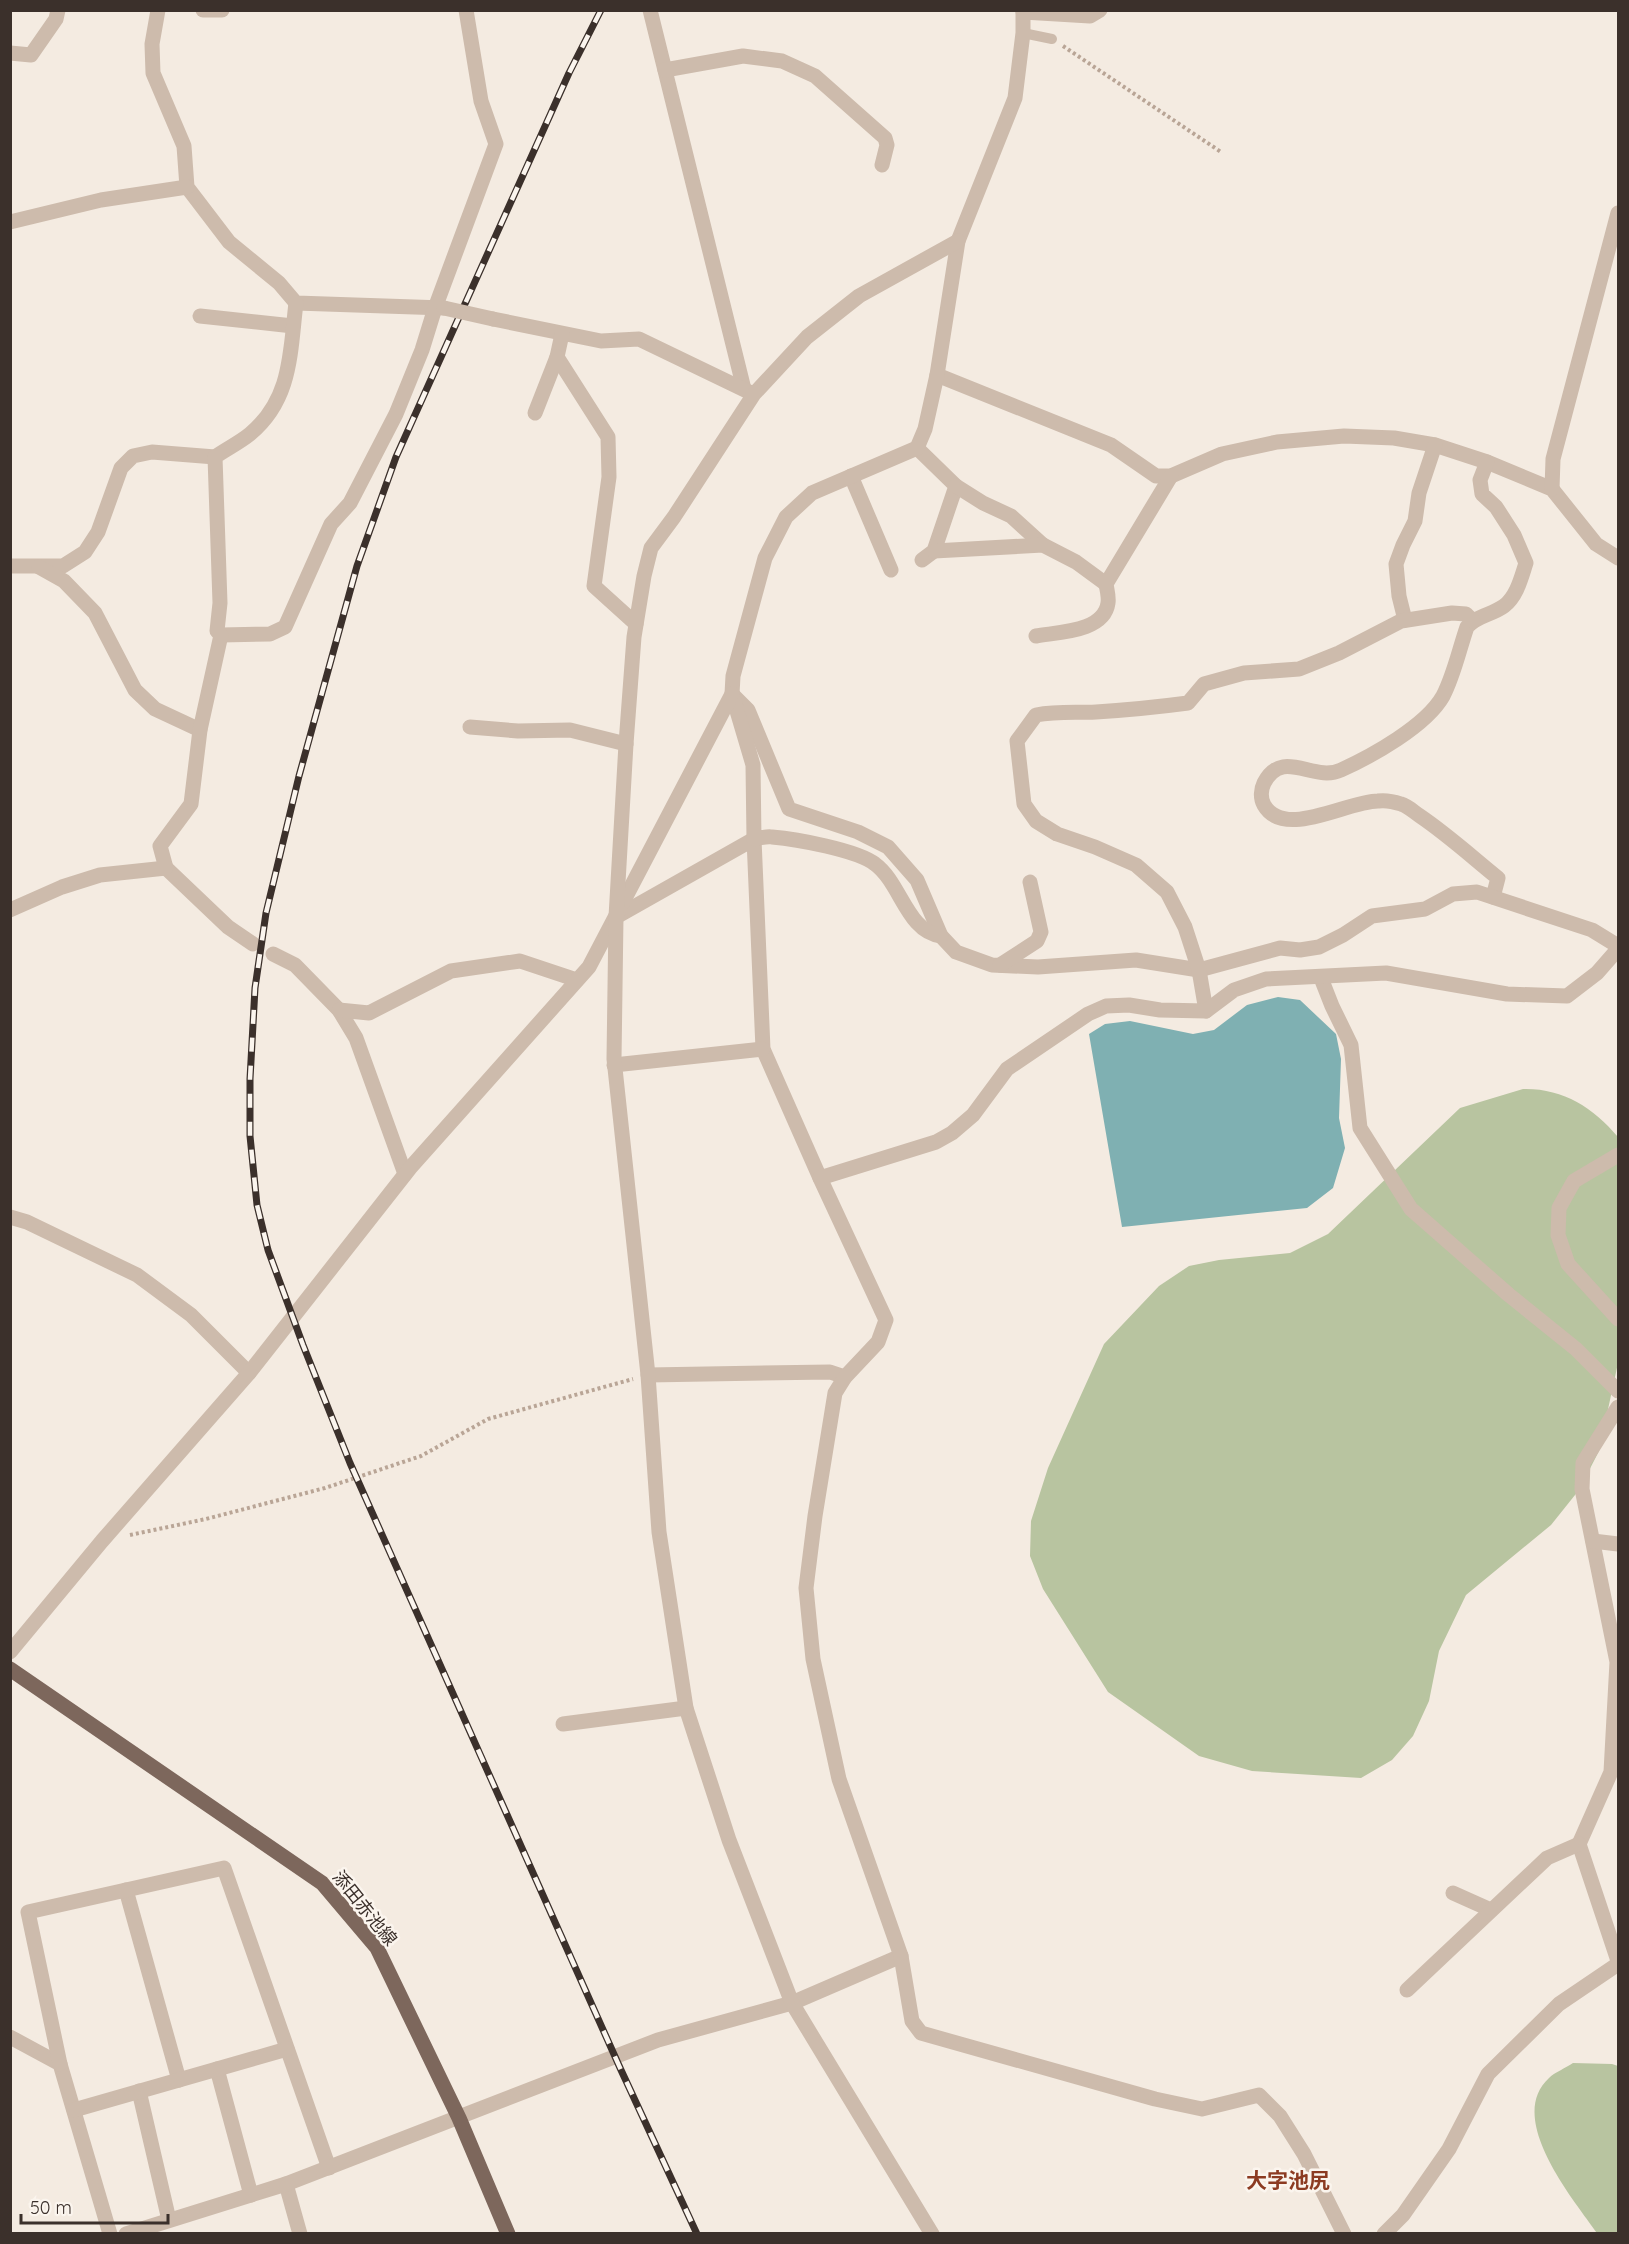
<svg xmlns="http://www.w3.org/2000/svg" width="1629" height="2244" font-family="Quicksand,'Noto Sans JP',sans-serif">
  <rect width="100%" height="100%" fill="#f4ebe1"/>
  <!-- green -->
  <g fill="#b8c4a0">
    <path d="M1523,1089C1562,1088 1593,1107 1618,1137V1363L1599,1451L1579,1490L1551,1525L1466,1595L1439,1651L1429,1701L1413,1736L1392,1760L1361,1778L1252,1771L1199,1756L1108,1692L1043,1589L1030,1556L1031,1521L1048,1468L1104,1344L1159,1286L1189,1266L1219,1260L1290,1253L1328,1234L1460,1108Z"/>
    <path d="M1573,2063L1612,2064L1618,2066V2233H1597C1573,2199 1505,2118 1549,2078C1555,2072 1566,2068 1573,2063Z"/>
  </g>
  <!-- water -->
  <polygon fill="#7fb0b2" points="1278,997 1300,1000 1336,1034 1341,1059 1339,1118 1345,1148 1333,1188 1307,1208 1122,1227 1089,1034 1105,1024 1130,1021 1193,1034 1214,1030 1247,1005"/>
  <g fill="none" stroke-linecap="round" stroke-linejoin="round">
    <!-- path -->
    <g stroke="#b9a596" stroke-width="4" stroke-dasharray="3 3" stroke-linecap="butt">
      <polyline points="1063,46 1221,152"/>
      <polyline points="130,1535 206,1519 325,1488 421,1456 488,1419 633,1379"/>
    </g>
    <!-- service -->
    <polyline stroke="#cdbbac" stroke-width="10" points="1023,33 1052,39"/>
    <!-- minor -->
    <g stroke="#cdbbac" stroke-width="15">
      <polyline points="158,10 152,44 153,73 184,146 187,187 229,242 279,283 296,303 444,308"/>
      <polyline points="203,10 222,10"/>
      <polyline points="650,10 744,389"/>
      <polyline points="1023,12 1090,16 1100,10"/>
      <polyline points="10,53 31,55 56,19 58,10"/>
      <polyline points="665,70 743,56 782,61 815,76 885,138 887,145 882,165"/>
      <polyline points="10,222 101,200 187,187"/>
      <polyline points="200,316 293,326"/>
      <polyline points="493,319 601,341 639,339 749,392"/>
      <polyline points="562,334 557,357 608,437 609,477 594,586 636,624"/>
      <polyline points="937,375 1111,445 1156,476 1171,476 1222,454 1277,442 1344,436 1394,438 1435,445 1487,462 1552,489 1596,544 1618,558"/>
      <polyline points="535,413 557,357"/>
      <polyline points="917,448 956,486 934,551 922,560"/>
      <path d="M1487,462L1480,480L1482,494L1496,507L1514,535L1526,563C1521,578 1517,596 1504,606C1492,615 1477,615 1467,627C1459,650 1454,675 1443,696C1426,726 1372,756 1341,770C1313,783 1283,747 1264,783C1261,789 1260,798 1264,805C1284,840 1347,801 1378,801C1385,800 1395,802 1401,804C1408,806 1414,812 1420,816C1448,835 1472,857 1498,878L1493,897"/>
      <polyline points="851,476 891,570"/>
      <polyline points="956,486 983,503 1011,516 1043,545"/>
      <polyline points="1552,489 1553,459 1618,213"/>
      <polyline points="934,551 1043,545 1076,562 1106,584"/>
      <polyline points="10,566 63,566 85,552 98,532 121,468 133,456 152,452 215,457"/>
      <polyline points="39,567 64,581 95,613 135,690 155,709 200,730"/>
      <polyline points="1405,620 1399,596 1396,564 1403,545 1415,521 1419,493 1435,445"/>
      <polyline points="221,635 270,634 285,627 331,524 350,503 396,414 422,350 435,308 496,144 481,101 466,10"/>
      <path d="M1036,636C1058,632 1104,632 1108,603C1109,597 1107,590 1106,584L1171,476"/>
      <polyline points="734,696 748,710 789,809 858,832 888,847 917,880 941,936 956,952 992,965 1038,967 1136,960 1199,970 1280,948 1300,950 1319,947 1343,935 1372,916 1425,909 1453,894 1477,892 1592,930 1618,946"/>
      <polyline points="470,727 518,731 570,730 626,744"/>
      <polyline points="166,868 228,927 253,944"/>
      <path d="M10,910L62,887L100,875L166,868L160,846L191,804L200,730L221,635L217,631L220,603L215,457C226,449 239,443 250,434C292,399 290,352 296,303"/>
      <polyline points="616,917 754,839 763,1049 820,1178"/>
      <path d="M941,936C907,932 901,883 875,864C857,850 796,839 772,837C767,836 760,838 754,839L753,765L732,694L733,676L765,558L786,517L812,493L917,448L925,429L937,375L958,241L1015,98L1023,33V10"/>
      <polyline points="273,954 295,965 339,1010 356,1038 405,1174"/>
      <polyline points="1000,965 1037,941 1041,932 1030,882"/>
      <polyline points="1321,978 1332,1006 1351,1045 1360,1128 1411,1209 1509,1295 1576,1349 1618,1391"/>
      <polyline points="339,1010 369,1013 451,971 520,961 577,980"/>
      <path d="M1206,1011L1199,970L1185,927L1167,892L1136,865L1095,847L1057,834L1036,821L1024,804L1017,741L1036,715C1057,711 1075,713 1096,712C1127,710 1158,707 1188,703L1204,684L1244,673L1299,669L1339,653L1401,621L1452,613L1466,614L1473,621"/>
      <polyline points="614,1065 763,1049"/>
      <polyline points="1618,1155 1574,1181 1559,1208 1558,1235 1568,1264 1618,1319"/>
      <polyline points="10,1217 27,1222 137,1275 191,1315 249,1373"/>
      <polyline points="648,1375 830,1372 845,1377"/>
      <polyline points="1618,1407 1583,1463 1582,1489 1617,1662 1611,1772 1579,1844 1618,1961"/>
      <polyline points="1593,1541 1618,1544"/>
      <polyline points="10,1652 102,1541 249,1373 410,1168 589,967 732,694"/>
      <polyline points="563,1724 686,1708"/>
      <polyline points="126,1890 179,2080"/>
      <polyline points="1453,1893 1491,1910"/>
      <polyline points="1407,1990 1547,1858 1579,1844"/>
      <polyline points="10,2037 60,2064 110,2234"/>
      <polyline points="60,2064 28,1912 224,1868 329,2168"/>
      <polyline points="217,2069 251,2195"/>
      <polyline points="139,2091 169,2220"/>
      <polyline points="74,2110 287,2049"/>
      <polyline points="286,2184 300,2234"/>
      <polyline points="126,2234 286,2184 658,2040 792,2003 901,1956"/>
      <polyline points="932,2234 792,2003 729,1840 686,1708 659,1532 648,1375 614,1059 616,917 626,744 634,637 644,576 651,548 674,517 754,394 807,337 859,296 958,241"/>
      <polyline points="1344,2234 1304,2154 1280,2116 1259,2095 1202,2109 1155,2099 921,2033 912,2021 901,1956 839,1779 813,1659 806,1588 815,1516 835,1393 845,1377 878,1342 886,1320 820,1178 936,1142 952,1133 973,1115 1007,1069 1088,1014 1106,1006 1129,1005 1160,1010 1206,1011 1234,990 1266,979 1386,973 1507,994 1567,996 1597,973 1618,949"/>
      <polyline points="1384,2234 1403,2215 1449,2149 1488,2074 1559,2004 1618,1964"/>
    </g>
    <!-- primary -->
    <polyline stroke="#7d675c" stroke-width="15" points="10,1669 322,1883 377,1948 459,2118 508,2234"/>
    <defs>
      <polyline id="rail" points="601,10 569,73 396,457 357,566 299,776 266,913 255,988 250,1079 250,1136 257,1205 268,1250 303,1345 350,1463 621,2070 697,2234"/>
    </defs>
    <!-- rail casing -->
    <use href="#rail" stroke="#3b302b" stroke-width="7"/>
    <!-- rail -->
    <use href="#rail" stroke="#fbf5ee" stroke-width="4.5" stroke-dasharray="14" stroke-linecap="butt"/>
    <!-- minor-bridge -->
    <polyline stroke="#cdbbac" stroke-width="15" points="444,308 493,319"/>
  </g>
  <g text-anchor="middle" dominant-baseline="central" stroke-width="5" stroke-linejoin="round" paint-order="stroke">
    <!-- street labels -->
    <g font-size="18" fill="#3b302b" stroke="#fbf5ee">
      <text transform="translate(365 1908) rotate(51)">添田赤池線</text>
    </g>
    <!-- quarter labels -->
    <g font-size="21" font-weight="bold" fill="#8c3b22" stroke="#fbf5ee">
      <text x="1288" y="2180">大字池尻</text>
    </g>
  </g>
  <!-- border -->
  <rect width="1629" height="2244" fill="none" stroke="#3b302b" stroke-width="24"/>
  <!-- scale -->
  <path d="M21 2214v9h147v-9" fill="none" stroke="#3b302b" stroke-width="3"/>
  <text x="30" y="2214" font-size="18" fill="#3b302b" stroke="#fbf5ee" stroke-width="4.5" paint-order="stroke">50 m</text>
</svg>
